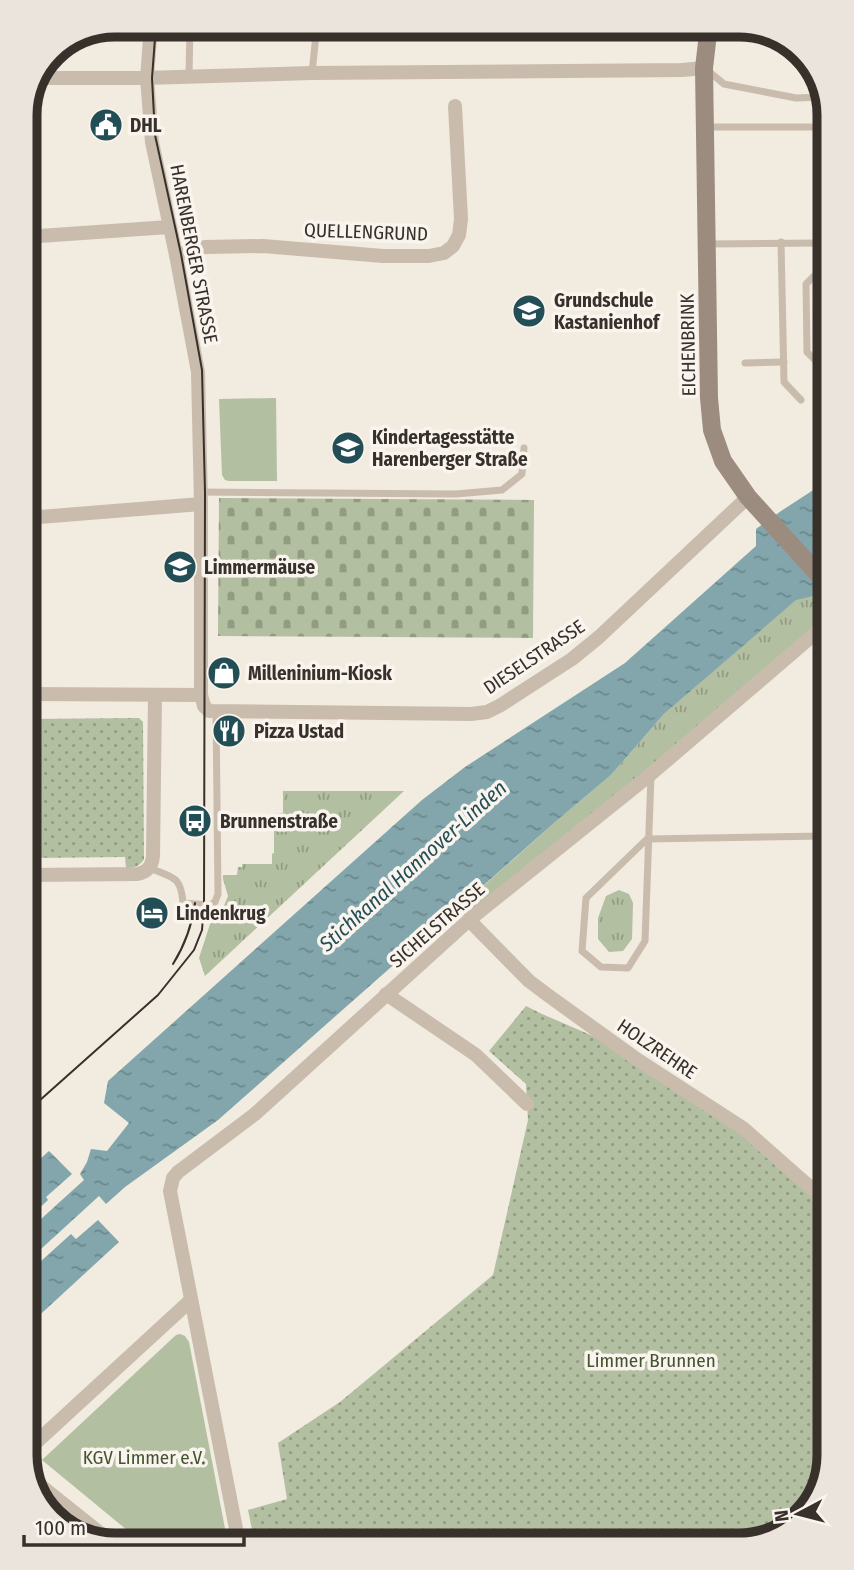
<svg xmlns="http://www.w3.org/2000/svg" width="854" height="1570" font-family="'Fira Sans Condensed',sans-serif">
  <defs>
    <pattern id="grass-tufts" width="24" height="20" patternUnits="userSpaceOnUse" patternTransform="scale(1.75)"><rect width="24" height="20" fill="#b3bfa1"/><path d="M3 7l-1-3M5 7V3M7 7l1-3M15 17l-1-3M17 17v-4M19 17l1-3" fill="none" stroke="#939c83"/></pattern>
    <pattern id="cemetery-stones" width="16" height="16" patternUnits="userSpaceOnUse" patternTransform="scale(1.75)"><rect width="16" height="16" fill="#b3bfa1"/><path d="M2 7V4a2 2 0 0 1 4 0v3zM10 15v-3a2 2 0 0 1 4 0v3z" fill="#939c83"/></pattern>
    <pattern id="park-dots" width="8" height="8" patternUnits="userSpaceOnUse" patternTransform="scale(1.75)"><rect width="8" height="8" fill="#b3bfa1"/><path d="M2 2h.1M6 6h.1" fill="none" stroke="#939c83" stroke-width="1.8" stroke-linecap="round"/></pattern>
    <pattern id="water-ripples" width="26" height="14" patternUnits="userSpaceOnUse" patternTransform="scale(1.75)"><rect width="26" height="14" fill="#82a6ac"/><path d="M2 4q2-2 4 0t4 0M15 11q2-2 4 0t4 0" fill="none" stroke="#6b888c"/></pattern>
  </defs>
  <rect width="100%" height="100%" fill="#f1ebe0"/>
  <!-- grass -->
  <g fill="url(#grass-tufts)">
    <polygon points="814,596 825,607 825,625 469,920 459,908 554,823 611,775 664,714 796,599"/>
    <polygon points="283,791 404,791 205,976 199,958 210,924 221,913 228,896 223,879 223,875 237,875 238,867 242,867 242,864 272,864 272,854 274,853 274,814 283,813"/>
    <polygon points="619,890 629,894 633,903 632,939 623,951 609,952 598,939 598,918 606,896"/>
  </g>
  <!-- cemetery -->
  <polygon fill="url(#cemetery-stones)" points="219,498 534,500 533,638 218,636"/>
  <!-- park -->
  <g fill="url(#park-dots)">
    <path d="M139,718L143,722L144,859C140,866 134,868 126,868L125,857L28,858V719Z"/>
    <polygon points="526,1006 542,1014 600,1039 735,1126 828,1208 829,1461 814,1506 774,1538 255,1544 248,1510 287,1499 278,1443 340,1402 493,1275 528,1120 526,1084 489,1051"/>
  </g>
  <!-- garden -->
  <g fill="#b3bfa1">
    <polygon points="276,398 277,481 229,481 225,480 222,475 219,399"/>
    <polygon points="180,1334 185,1336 189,1342 228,1544 148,1545 133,1535 42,1460 176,1335"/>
  </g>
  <!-- water -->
  <g fill="url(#water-ripples)">
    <polygon points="824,467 825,579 814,596 796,600 664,714 611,775 554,823 218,1120 125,1187 106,1204 99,1196 30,1259 30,1229 84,1180 80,1174 87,1162 91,1149 107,1151 129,1123 104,1103 108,1081 422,800 465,767 625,663 756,546 756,529 781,511 818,487 821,481 817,474"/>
    <polygon points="49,1151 72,1174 46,1197 48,1200 30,1217 30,1168"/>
    <polygon points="98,1220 119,1242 31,1323 30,1271 71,1234 76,1239"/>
  </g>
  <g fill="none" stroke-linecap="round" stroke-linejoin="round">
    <!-- lane -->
    <g stroke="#c9bcad" stroke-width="7">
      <polyline points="707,70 724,84 796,98 823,97"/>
      <polyline points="312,73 317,25"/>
      <polyline points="189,76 190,25"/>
      <polyline points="705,127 823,127"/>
      <polyline points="781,242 784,382 801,400"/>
      <polyline points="709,244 823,243"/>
      <polyline points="823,267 806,284 807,352 818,363 824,363"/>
      <polyline points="745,363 784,362"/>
      <polyline points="201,492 456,494 502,490 522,474 524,448"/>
      <polyline points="651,775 645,941 628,968 601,967 582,951 586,898 647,839 826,836"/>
      <path d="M150,868C172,878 181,875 183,903L210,905L215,902L218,894L216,712"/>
    </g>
    <!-- street -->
    <g stroke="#c9bcad" stroke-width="14">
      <polyline points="151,25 147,78 152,142 176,255 198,372 201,504 201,695 204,706 209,711 471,714 487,712 501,705 572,659 599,637 748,497"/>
      <polyline points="39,78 143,78 312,73 682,70 704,68"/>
      <polyline points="25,237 169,227"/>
      <polyline points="176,255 205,247 263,246 383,256 429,256 444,253 453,246 459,235 461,219 455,106"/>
      <polyline points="27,518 201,504"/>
      <polyline points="28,694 201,695"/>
      <path d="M28,875L137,874C148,872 152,866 153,856L155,695"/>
      <polyline points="469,920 529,981 549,996 635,1058 743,1128 828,1203"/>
      <polyline points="386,994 476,1055 527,1104"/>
      <polyline points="31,1447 191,1300"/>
      <polyline points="31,1478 115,1545"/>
      <polyline points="239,1544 170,1191 173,1178 178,1172 255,1114 469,920 651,774 825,625"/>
    </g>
    <!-- secondary -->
    <polyline stroke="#9c8c7f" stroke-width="18" points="709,25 704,68 709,398 712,430 723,461 748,497 825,582"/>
    <!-- tram -->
    <g stroke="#38302b" stroke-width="2">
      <path d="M173,964C185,945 192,925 195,903"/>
      <polyline points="30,1109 158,995 194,950 202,930 204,905 205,492 202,370 181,254 155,135 152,78 156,25"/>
    </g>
  </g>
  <!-- icons -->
  <defs>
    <symbol id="civic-disc" viewBox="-11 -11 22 22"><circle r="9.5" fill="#244e56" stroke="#f9f4ed"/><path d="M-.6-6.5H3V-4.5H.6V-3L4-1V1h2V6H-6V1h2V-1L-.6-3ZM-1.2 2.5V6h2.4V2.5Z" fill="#fff"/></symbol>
    <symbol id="school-disc" viewBox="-11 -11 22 22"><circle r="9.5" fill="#244e56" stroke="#f9f4ed"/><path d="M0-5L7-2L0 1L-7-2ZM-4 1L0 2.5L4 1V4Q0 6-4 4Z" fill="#fff"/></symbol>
    <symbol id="shop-disc" viewBox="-11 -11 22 22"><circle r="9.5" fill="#244e56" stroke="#f9f4ed"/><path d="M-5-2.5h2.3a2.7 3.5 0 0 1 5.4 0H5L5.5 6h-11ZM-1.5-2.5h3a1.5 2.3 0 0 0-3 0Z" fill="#fff"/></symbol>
    <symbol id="restaurant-disc" viewBox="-11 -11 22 22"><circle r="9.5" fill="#244e56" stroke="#f9f4ed"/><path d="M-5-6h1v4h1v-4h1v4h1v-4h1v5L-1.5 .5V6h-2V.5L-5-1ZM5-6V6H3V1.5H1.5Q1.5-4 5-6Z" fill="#fff"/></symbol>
    <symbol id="bus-disc" viewBox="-11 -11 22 22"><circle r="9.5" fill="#244e56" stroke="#f9f4ed"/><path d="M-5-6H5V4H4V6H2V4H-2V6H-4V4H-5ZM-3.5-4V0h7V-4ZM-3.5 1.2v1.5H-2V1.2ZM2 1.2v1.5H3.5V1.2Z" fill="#fff"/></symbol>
    <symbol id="hotel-disc" viewBox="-11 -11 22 22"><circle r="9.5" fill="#244e56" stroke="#f9f4ed"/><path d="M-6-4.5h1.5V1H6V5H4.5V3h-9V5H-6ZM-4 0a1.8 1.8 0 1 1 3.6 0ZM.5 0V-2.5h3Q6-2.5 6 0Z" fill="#fff"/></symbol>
  </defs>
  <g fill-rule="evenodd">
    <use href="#civic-disc" x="87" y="106" width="38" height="38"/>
    <use href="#school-disc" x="510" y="292" width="38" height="38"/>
    <use href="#school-disc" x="329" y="429" width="38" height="38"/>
    <use href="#school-disc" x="161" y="548" width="38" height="38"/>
    <use href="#shop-disc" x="205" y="654" width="38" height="38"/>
    <use href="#restaurant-disc" x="210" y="712" width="38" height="38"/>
    <use href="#bus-disc" x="176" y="802" width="38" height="38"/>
    <use href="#hotel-disc" x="133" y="894" width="38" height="38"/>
  </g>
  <g text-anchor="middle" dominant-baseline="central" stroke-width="7" stroke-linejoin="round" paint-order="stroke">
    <!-- poi labels -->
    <g font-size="19" font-weight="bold" fill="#38302b" stroke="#f9f4ed" text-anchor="start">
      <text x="130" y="125">DHL</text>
      <text x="554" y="300">Grundschule<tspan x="554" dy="22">Kastanienhof</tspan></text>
      <text x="372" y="437">Kindertagesstätte<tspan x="372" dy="22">Harenberger Straße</tspan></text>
      <text x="204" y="567">Limmermäuse</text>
      <text x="248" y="673">Milleninium-Kiosk</text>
      <text x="254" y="731">Pizza Ustad</text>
      <text x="220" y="821">Brunnenstraße</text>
      <text x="176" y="913">Lindenkrug</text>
    </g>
    <!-- street labels -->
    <g font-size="19" fill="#38302b" stroke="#f9f4ed">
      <text transform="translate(366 232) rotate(2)">QUELLENGRUND</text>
      <text transform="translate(194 254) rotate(79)">HARENBERGER STRASSE</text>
      <text transform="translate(688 345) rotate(-91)">EICHENBRINK</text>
      <text transform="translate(534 657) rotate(-34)">DIESELSTRASSE</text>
      <text transform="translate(437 925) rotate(-41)">SICHELSTRASSE</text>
      <text transform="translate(657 1049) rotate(34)">HOLZREHRE</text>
    </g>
    <!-- park labels -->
    <g font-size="19" fill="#445431" stroke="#f9f4ed">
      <text x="651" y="1360">Limmer Brunnen</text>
      <text x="144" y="1457">KGV Limmer e.V.</text>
    </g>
    <!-- water labels -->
    <g font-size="21" font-style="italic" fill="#244e56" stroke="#f9f4ed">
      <text transform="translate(413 866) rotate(-42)">Stichkanal Hannover-Linden</text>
    </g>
  </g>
  <!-- crop -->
  <path d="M0 0H854V1570H0ZM115 37H739A78 78 0 0 1 817 115V1455A78 78 0 0 1 739 1533H115A78 78 0 0 1 37 1455V115A78 78 0 0 1 115 37Z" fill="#eae4dd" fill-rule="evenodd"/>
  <path fill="none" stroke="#38302b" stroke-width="9" d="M115 37H739A78 78 0 0 1 817 115V1455A78 78 0 0 1 739 1533H115A78 78 0 0 1 37 1455V115A78 78 0 0 1 115 37Z"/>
  <!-- north arrow -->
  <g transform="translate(798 1514) rotate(263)" stroke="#f9f4ed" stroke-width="5" paint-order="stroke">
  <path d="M0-5L12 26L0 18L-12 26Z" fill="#38302b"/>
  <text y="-10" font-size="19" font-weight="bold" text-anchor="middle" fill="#38302b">N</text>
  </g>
  <!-- scale -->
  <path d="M24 1535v10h220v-10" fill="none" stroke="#38302b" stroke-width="3.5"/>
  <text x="35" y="1535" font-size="21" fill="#38302b" stroke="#f9f4ed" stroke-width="5" paint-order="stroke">100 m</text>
</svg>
